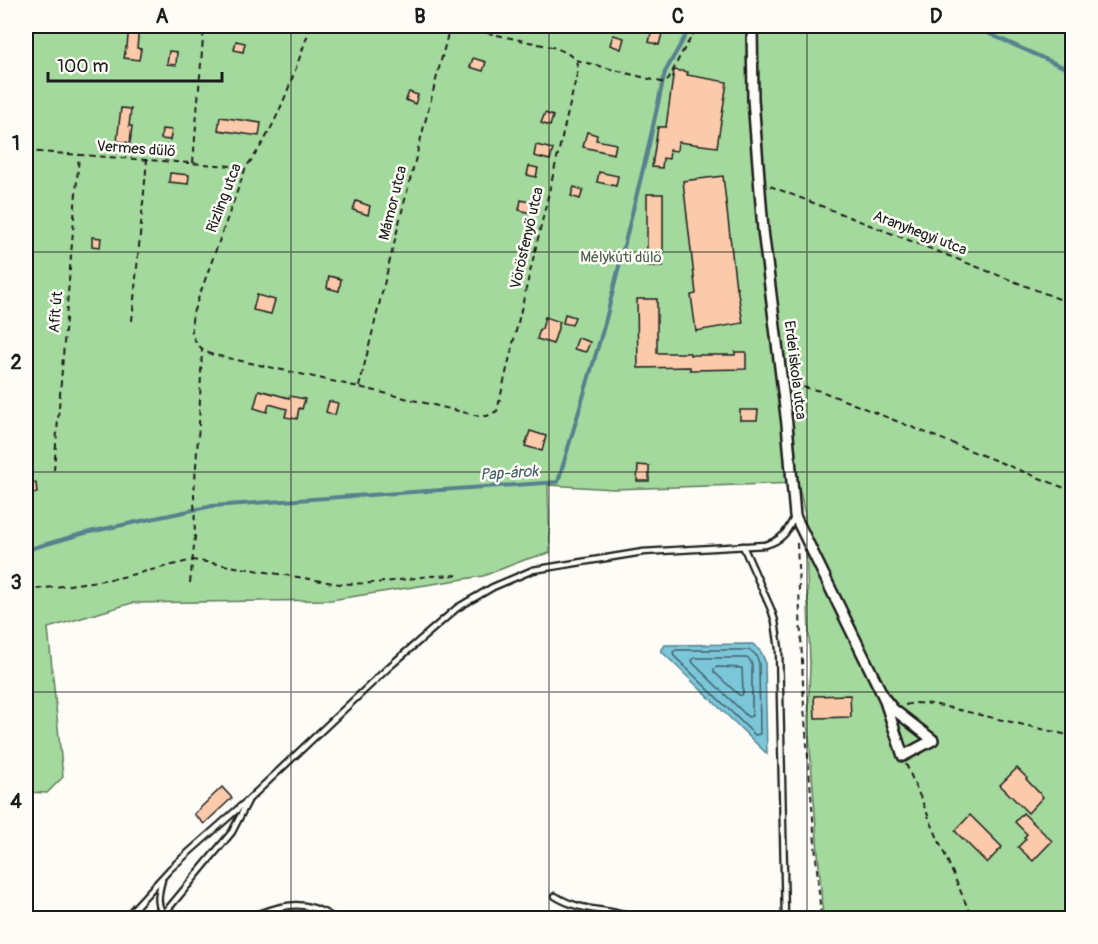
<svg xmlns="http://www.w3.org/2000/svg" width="1098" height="944" font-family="Pangolin,sans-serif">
  <rect width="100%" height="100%" fill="#fdfcf7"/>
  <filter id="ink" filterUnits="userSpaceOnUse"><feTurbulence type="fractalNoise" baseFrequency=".0167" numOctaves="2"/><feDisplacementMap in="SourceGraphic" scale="12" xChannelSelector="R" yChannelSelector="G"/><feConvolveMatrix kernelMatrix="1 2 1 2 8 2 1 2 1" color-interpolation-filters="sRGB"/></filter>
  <g filter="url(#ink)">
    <!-- green -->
    <polygon fill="#a3d99c" stroke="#607a5c" stroke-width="1.5" points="26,26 1072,26 1072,918 823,918 808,722 810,664 805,515 798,483 614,489 548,485 550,553 527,559 483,576 331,600 132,603 48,628 63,777 47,793 26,792"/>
    <!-- water -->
    <polygon fill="#7bc6da" stroke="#55828e" stroke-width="1.5" points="753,644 761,652 765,661 767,754 661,651 665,645"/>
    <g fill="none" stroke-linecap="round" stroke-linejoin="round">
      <!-- shore -->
      <g stroke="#426068" stroke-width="1.5">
        <polygon points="676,650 750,650 756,655 759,663 760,734 755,735 674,656 673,652"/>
        <polygon points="695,658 747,658 750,660 752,665 752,716 748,717 693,663 692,660"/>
        <polygon points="717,667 742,668 743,693 742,695 739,695 714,672 714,669"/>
      </g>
      <!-- stream -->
      <g stroke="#55828e" stroke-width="4">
        <polyline points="972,26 1072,71"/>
        <polyline points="26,550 85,533 212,506 558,482 605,323 647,153 665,72 691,26"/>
      </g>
    </g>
    <!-- building -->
    <g fill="#fbcaaa" stroke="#1c1c1c" stroke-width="1.5">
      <polygon points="129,26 139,26 137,48 141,49 139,60 124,58 126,47 127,47"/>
      <polygon points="653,26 664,26 659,45 649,42"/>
      <polygon points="613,35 624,38 621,49 610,45"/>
      <polygon points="236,41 245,43 243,52 234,50"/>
      <polygon points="169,51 177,52 176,65 167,64"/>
      <polygon points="473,58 486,62 483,71 470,67"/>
      <polygon points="674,70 688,72 687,75 727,82 717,147 678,142 677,151 670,150 669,159 663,158 662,168 652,167 658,127 666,127"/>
      <polygon points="409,92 418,95 415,104 406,100"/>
      <polygon points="121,108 131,109 129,126 132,126 130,143 117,141"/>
      <polygon points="545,113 553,116 550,126 541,123"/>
      <polygon points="220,117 261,123 259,136 218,130"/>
      <polygon points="162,129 172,130 170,140 161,139"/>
      <polygon points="587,132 597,135 596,140 616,144 614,154 583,147"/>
      <polygon points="536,145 553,149 550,160 534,156"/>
      <polygon points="529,166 538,168 536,177 527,175"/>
      <polygon points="599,172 618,176 616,186 597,182"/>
      <polygon points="170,173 189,175 188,184 169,182"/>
      <polygon points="723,176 736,288 737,287 743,323 696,331 691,295 696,294 683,181"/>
      <polygon points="574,187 583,190 580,199 571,196"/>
      <rect x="647" y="194" width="16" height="72"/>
      <polygon points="521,200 533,203 531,213 519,210"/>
      <polygon points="356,201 370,206 368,215 353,210"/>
      <polygon points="92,237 101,238 100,247 92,246"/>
      <polygon points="329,276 341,279 339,291 327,288"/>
      <polygon points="257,295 275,300 271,314 253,310"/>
      <polygon points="637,299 657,299 657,353 690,353 690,355 735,355 735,352 746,352 746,369 690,370 690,367 638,368"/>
      <polygon points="565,314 575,317 572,325 563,323"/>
      <polygon points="545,317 560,322 553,344 537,339 540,329 542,329"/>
      <polygon points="578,338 590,342 586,352 574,349"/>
      <polygon points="259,390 289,398 290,396 305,399 302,409 299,408 297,419 285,417 287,409 269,404 267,412 254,408"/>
      <polygon points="329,401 338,403 335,415 326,412"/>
      <polygon points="740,410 758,410 757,420 740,420"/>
      <polygon points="530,431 546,436 542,451 525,446"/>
      <polygon points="638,465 649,466 649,481 637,481"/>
      <polygon points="36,483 37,493 26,495 26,484"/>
      <polygon points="850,695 851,717 815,718 814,696"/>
      <polygon points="1017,768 1027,778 1026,779 1043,797 1028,813 1000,785"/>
      <polygon points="222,787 232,798 204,824 194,814"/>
      <polygon points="1023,813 1052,841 1033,861 1018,847 1026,839 1024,838 1027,834 1015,822"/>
      <polygon points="970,815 1002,847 987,863 955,831"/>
    </g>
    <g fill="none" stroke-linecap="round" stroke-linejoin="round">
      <defs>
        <g id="service">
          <polyline points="743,546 771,609 775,621 779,649 785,918"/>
          <path d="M162,880C158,894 155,909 168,918"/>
          <path d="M555,896C582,913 609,908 636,918"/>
          <polyline points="163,915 232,832 248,801"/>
          <path d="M125,918L171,868L249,799L389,667L457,608L493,587L533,570L643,552L765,545C783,540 787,532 795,516"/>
          <path d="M245,918C282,907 299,896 334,918"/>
        </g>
        <polyline id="minor" points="752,26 753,99 763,230 787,424 795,516 884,698 903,756 933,740 893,709 884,698"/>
      </defs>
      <!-- service casing -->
      <use href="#service" stroke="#1c1c1c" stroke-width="9"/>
      <!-- minor casing -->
      <use href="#minor" stroke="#1c1c1c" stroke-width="14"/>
      <!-- path -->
      <g stroke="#1c1c1c" stroke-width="2" stroke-dasharray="6 4.5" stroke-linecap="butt">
        <path d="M311,26C293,74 279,126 246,167L193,313C190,333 191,343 210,354L359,387L479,416H487L497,411L578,70L576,60"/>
        <polyline points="456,26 556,48 567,53 576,60 665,83 669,79 680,56 698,26"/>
        <polyline points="26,151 244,167"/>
        <polyline points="193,163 204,26"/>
        <polyline points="770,186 1072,304"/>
        <polyline points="132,321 147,160"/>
        <polyline points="793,385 821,391 1072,491"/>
        <polyline points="359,387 401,215 450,26"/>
        <polyline points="54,470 79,155"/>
        <polyline points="797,543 804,707 821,918"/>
        <polyline points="190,583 195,537 194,494 199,424 202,349"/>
        <polyline points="26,590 55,587 118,578 193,560 340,584 377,583 430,576 461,575"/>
        <polyline points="905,705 914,703 933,704 1072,736"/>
        <polyline points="906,764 972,918"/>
      </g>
      <!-- service -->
      <use href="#service" stroke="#fdfcf7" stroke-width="4.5"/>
      <!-- minor -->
      <use href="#minor" stroke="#fdfcf7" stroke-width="9"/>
    </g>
  </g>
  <!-- grid -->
  <path fill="none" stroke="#1c1c1c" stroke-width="1.5" stroke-opacity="0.55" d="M291,26V918M549,26V918M807,26V918M26,252H1072M26,472H1072M26,692H1072"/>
  <g text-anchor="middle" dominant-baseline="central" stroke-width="5" stroke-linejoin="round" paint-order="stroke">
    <!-- street labels -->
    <g font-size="15" fill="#1c1c1c" stroke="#fdfcf7">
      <text transform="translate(136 149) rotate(4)">Vermes dűlő</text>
      <text transform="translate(224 198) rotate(-69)">Rizling utca</text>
      <text transform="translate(393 203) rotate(-76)">Mámor utca</text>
      <text transform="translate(920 233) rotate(21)">Aranyhegyi utca</text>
      <text transform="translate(527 238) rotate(-77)">Vörösfenyő utca</text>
      <text transform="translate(56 312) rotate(-85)">Afit út</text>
      <text transform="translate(795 370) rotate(83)">Erdei iskola utca</text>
    </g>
    <!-- park labels -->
    <g font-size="15" fill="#4b5e49" stroke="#fdfcf7">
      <text x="621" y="257">Mélykúti dűlő</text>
    </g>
    <!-- water labels -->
    <g font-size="16" font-style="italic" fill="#426068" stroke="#fdfcf7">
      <text transform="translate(509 473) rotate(-4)">Pap-árok</text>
    </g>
  </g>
  <!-- margin -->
  <rect width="1098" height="944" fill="none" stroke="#fdfcf7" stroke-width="66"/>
  <!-- scale -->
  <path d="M48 72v9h174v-9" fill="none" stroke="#1c1c1c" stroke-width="3"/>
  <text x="57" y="72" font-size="18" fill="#1c1c1c" stroke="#fdfcf7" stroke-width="4.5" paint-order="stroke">100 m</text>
  <rect x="33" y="33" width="1032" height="878" fill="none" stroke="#1c1c1c" stroke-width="2"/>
  <g font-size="20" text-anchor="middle" font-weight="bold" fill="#1c1c1c">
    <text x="162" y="23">A</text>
    <text x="420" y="23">B</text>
    <text x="678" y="23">C</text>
    <text x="936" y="23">D</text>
    <text x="16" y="150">1</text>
    <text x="16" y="369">2</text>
    <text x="16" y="589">3</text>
    <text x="16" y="808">4</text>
  </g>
</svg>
